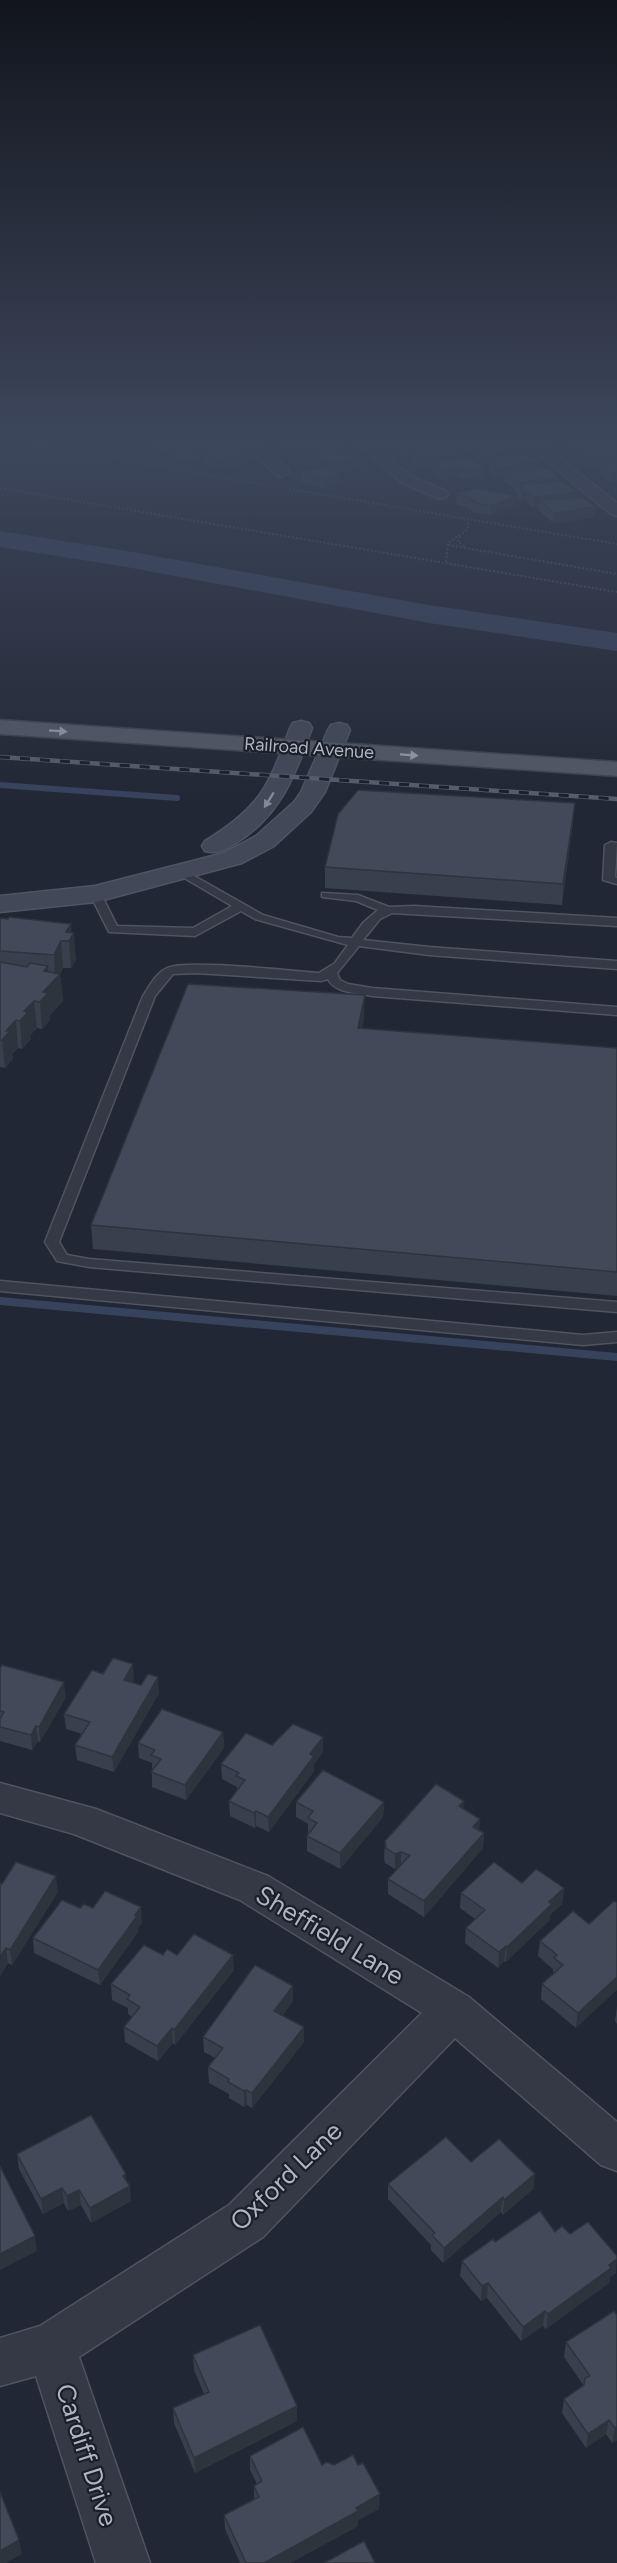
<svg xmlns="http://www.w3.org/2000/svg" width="617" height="2563" font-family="Figtree,sans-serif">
  <rect width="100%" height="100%" fill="#212734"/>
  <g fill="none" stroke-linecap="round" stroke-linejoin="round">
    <!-- stream-far1 -->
    <polyline stroke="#37435c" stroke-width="6" points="0,785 177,798"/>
    <!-- stream -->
    <polyline stroke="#37435c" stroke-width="8" points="0,1301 617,1357"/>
    <!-- river -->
    <polygon fill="#37435c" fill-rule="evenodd" points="0,531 121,550 429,605 617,633 617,651 429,623 121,566 0,547"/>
    <defs>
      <g id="lane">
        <polygon points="611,842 617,843 615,877 617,878 617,884 603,880 605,845"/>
        <path d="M180,868L263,915L338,937L352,938L363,923L378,910L356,901L322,897V893L358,895L389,907L414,906L617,918V926L392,913L380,919L363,940L429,947L617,961V969L429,955L359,946L337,973L340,980L348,984L372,988L617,1007V1015L372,996C358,993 334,993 328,979L321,981L196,973L173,974L155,996L59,1242L67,1255L89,1259L617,1302V1312L89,1267L57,1261L45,1242L143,996C149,987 156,973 167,968C187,959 291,971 319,973L335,963L348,945L255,919L241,911L195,936L109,932L90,894L92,892H100L117,926L193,928L232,906L176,873L174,871Z"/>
        <polygon points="0,1281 583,1335 617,1332 617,1342 583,1345 0,1291"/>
      </g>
      <g id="street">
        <path d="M218,443C248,443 270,446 289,472L281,477L276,475L257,457L220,446Z"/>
        <polygon points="372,443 376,447 434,443 513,443 506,447 386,456 413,477 446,491 448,494 446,497 440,499 402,483 357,444"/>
        <polygon points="524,443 541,443 617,503 617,516 611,514"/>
        <polygon points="0,1783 96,1809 268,1876 469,1997 617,2122 617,2171 601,2165 455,2038 263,2237 79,2357 150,2563 96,2563 36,2376 0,2386 0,2338 40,2326 229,2205 422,2013 240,1900 74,1834 0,1813"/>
      </g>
      <g id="secondary">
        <path d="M301,721L309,723L312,728C296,774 280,816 236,843C225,850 218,854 205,851L202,846L205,841C260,808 269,786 290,728L293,723Z"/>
        <polygon points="339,723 347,725 350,730 325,792 311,812 274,846 242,863 96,902 0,912 0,896 95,886 224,853 256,836 294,802 301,792 328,730 331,725"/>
      </g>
      <polygon id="primary" points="0,720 617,762 617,776 0,734"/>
    </defs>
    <!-- lane casing -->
    <use href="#lane" stroke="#4e5460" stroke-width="3"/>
    <!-- street casing -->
    <use href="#street" stroke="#4e5460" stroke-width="3"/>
    <!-- secondary casing -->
    <use href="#secondary" stroke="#4e5460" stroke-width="3"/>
    <!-- primary casing -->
    <use href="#primary" stroke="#3d434e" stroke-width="3"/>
    <!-- path -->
    <g stroke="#425155" stroke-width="2" stroke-dasharray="2 2" stroke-linecap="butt">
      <polyline points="0,443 107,456 264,485"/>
      <polyline points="0,488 617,592"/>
      <polyline points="289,489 617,544"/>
      <polyline points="460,536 458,542 466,547"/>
      <polyline points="448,545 617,574"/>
      <polyline points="446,562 448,543 468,529 468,520"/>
    </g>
    <!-- lane -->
    <use href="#lane" fill="#343945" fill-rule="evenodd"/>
    <!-- street -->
    <use href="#street" fill="#343945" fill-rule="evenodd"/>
    <!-- secondary -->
    <use href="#secondary" fill="#424857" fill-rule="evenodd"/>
    <!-- primary -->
    <use href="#primary" fill="#525865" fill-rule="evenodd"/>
    <defs>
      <polyline id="rail" points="0,757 617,799"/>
    </defs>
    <!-- rail casing -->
    <use href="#rail" stroke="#565d6c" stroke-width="4.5"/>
    <!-- rail -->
    <use href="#rail" stroke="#1a1f29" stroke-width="3" stroke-dasharray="10" stroke-linecap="butt"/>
  </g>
  <!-- wall -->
  <g fill="#39404d">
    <polygon points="152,443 196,443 196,444 223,447 223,449 244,464 216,469 202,462 202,460 182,463 171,456 171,453 153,449"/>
    <polygon points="280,443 325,443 325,445 362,459 362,469 332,472 340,473 339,483 325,489 301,482 301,473 315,469 311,465 311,464 308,464 304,460 304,451 295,452 291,449 284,450 280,445"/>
    <polygon points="566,443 617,443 617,481 610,482 600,474 601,468 593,468 582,460 583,455 574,455 566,446"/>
    <polygon points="472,444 524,449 524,455 539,463 539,469 557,483 576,492 576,498 595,507 594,517 579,519 578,520 553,523 538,510 539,506 533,507 526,500 521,501 517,497 518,492 503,480 504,477 494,478 491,475 491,470 487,466 487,464 484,464 472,453"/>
    <polygon points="430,446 460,452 466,458 485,468 485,480 459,478 443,480 432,472 432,465 416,467 409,459 409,449 430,450"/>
    <polygon points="457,494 515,496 514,506 490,515 472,512 472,510 468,509 468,507 456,504"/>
    <polygon points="575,803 573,823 562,905 325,888 325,867"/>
    <polygon points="0,918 72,933 76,960 71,968 63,968 60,974 63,1001 50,1015 50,1020 42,1029 37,1028 30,1035 31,1039 22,1049 18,1048 12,1054 13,1059 5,1068 0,1067"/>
    <polygon points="364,1017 362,1029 617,1048 617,1296 93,1249 91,1225"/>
    <polygon points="0,1668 66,1697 40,1742 38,1741 32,1750 0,1741"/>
    <polygon points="103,1674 134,1679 132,1683 159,1693 114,1772 77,1760 75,1745 82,1734 66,1729 64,1714"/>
    <polygon points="223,1732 224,1748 186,1800 152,1787 152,1763 139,1758 138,1743"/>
    <polygon points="323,1737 323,1752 314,1764 314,1771 269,1832 256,1826 255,1828 230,1816 229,1801 237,1791 237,1787 222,1779 221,1764 272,1745"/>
    <polygon points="296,1802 384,1802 383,1817 340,1869 307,1851 307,1836 309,1833 308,1833 308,1824 296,1817"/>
    <polygon points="463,1809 479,1830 484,1833 483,1848 424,1917 388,1894 388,1879 398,1868 395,1869 385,1863 384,1857 385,1841"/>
    <polygon points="0,1883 58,1892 12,1965 8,1963 0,1976"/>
    <polygon points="522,1883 564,1888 562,1904 550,1915 550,1920 506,1962 504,1961 498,1968 465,1943 466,1928 475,1919 460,1908 461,1893"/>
    <polygon points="80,1908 93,1908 142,1922 138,1928 138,1932 100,1985 34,1953 33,1938"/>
    <polygon points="589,1924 576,2028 541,1999 542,1984 553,1974 553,1969 538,1956 540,1941"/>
    <polygon points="163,1955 234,1970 175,2045 173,2043 158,2061 125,2042 124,2027 132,2017 128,2014 128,2008 112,2000 111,1984"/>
    <polygon points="293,2001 283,2015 304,2042 252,2108 247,2105 244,2107 229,2098 229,2094 209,2083 208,2067 215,2058 204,2052 203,2037"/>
    <polygon points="617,2006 617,2024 615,2021"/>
    <polygon points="17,2154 126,2180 131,2201 91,2223 81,2205 68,2211 64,2203 43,2214 19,2169"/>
    <polygon points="471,2162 535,2174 533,2189 503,2215 501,2212 443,2263 431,2250 431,2245 388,2199 388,2184"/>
    <polygon points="555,2232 570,2234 616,2273 610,2277 609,2283 546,2329 543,2326 521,2341 487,2298 481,2301 460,2276 462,2261 495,2242"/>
    <polygon points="617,2315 617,2440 612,2443 606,2434 586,2448 562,2413 564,2399 584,2386 564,2357 566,2342"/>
    <polygon points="193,2355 297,2421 195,2473 174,2423 173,2408 204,2394 194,2370"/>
    <polygon points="250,2456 322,2465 379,2509 358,2520 358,2526 290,2563 240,2563 225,2529 224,2515 254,2500 254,2486 257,2484 250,2470"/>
  </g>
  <!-- shaded-wall -->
  <g fill="#2e343e">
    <polygon points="176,443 196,443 196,448 171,447 170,444"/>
    <polygon points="284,443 291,443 291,449 284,450"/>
    <polygon points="295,443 325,443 325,450 318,449 314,446 314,450 295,452"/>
    <polygon points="612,443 617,443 617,451 601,455 602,446"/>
    <polygon points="223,447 223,456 202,453 202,460 189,462 188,453"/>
    <polygon points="460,447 459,456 466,455 466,464 443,466 443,457 452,448"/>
    <polygon points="339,448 346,448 346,457 329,461 329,470 317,471 317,462 311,456 311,464 308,464 308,455"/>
    <polygon points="524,449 524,458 487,457 487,464 484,464 485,455"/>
    <polygon points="244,455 244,464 216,469 216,460"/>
    <polygon points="438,455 437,464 432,462 432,465 416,467 417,458"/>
    <polygon points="362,459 362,469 331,472 331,463"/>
    <polygon points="518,467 518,476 504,471 504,477 494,478 495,468"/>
    <polygon points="485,468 485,480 481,480 481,471 483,469"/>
    <polygon points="459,469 459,478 443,480 444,471"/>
    <polygon points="331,470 330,477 340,473 339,483 325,489 325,479 328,471"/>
    <polygon points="617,472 617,481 610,482 611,473"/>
    <polygon points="558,477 557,487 527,491 526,500 521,501 523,488 520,486 520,490 518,488 518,483"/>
    <polygon points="576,492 576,501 539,500 539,506 533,507 534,497"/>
    <polygon points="515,496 514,506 490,515 491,506"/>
    <polygon points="595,507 594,517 579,519 578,520 553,523 554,513"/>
    <polygon points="575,803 573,823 562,905 563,884"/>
    <polygon points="71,924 72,936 74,933 76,960 71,968 69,941 66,932"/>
    <polygon points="61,941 63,968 60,974 63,1001 50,1015 50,1020 42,1029 40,1002 44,971 48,966 49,985 55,979 54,955"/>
    <polygon points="365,995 364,1017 358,1051 358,1028"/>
    <polygon points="34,1001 37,1028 30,1035 31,1039 22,1049 20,1021 24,1011"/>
    <polygon points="16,1020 18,1048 12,1054 13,1059 5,1068 2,1040 6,1031"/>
    <polygon points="133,1664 134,1679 125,1696 124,1680"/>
    <polygon points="158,1677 159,1693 114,1772 112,1757"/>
    <polygon points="64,1682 66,1697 40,1742 39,1727"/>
    <polygon points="36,1726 38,1741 32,1750 31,1735"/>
    <polygon points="223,1732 224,1748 186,1800 185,1785"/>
    <polygon points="323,1737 323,1752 314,1764 314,1771 269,1832 268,1817 310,1754"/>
    <polygon points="464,1801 463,1816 459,1806"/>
    <polygon points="384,1802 383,1817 340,1869 340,1853"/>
    <polygon points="256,1811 256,1826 255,1828 254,1813"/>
    <polygon points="480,1819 479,1834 473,1827"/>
    <polygon points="484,1833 483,1848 424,1917 424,1901"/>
    <polygon points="401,1852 401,1867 395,1869 395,1854"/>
    <polygon points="56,1876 58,1892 12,1965 10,1950"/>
    <polygon points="564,1888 562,1904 550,1915 550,1920 506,1962 507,1947"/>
    <polygon points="141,1907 142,1922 138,1928 138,1932 100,1985 98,1970"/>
    <polygon points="506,1946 504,1961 498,1968 499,1952"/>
    <polygon points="6,1948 8,1963 0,1976 0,1957"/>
    <polygon points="233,1955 234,1970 175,2045 174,2030"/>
    <polygon points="617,1977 617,1990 576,2028 578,2013"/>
    <polygon points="293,1986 293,2001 275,2026 274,2011"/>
    <polygon points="304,2027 304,2042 252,2108 252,2093"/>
    <polygon points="172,2028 173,2043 158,2061 157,2046"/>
    <polygon points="246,2090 247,2105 244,2107 244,2091"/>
    <polygon points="126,2174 127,2188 130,2186 131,2201 91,2223 90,2208"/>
    <polygon points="535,2174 533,2189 503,2215 504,2200"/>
    <polygon points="62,2188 64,2203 43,2214 41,2199"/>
    <polygon points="79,2190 81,2205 68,2211 67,2196"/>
    <polygon points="503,2197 501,2212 443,2263 444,2248"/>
    <polygon points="35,2236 37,2251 0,2270 0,2254"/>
    <polygon points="617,2259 616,2273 610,2277 609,2283 546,2329 548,2314"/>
    <polygon points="488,2283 487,2298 481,2301 482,2286"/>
    <polygon points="545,2311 543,2326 521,2341 523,2327"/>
    <polygon points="297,2406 297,2421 195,2473 194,2458"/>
    <polygon points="609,2420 606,2434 586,2448 588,2434"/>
    <polygon points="617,2427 617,2440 612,2443 615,2428"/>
    <polygon points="380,2494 379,2509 358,2520 358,2526 290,2563 264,2563"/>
    <polygon points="19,2540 22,2554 6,2563 0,2563 0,2551"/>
  </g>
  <!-- building -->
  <g fill="#424a59" stroke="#2e343e" stroke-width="1.5">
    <polygon points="202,443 216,443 223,447 188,453 182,453 170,447"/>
    <polygon points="516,443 524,449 485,455 472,444"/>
    <polygon points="572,443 612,443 602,446 575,446"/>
    <polygon points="342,444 346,448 339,448 343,451 308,455 304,450 318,449 314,446"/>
    <polygon points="456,444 460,447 452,448 466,455 443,457 438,455 417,458 409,449 432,450 430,446"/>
    <polygon points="617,446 617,458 594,459 583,451 600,450 597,448"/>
    <polygon points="231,448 244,455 216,460 202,453"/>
    <polygon points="349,453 353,457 359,456 362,459 331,463 329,461 317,462 311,456"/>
    <polygon points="530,455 539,463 517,463 518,467 495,468 491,465 496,465 487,457"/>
    <polygon points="472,457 485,468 483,469 485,470 459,469 444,471 432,462"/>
    <polygon points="617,463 617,472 611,473 601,464"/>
    <polygon points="321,467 331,470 328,471 340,473 325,479 301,473"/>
    <polygon points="548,468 558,477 518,483 504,471"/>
    <polygon points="564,482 576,492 534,497 527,491 522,491 518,488 523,488 520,486 525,484"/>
    <polygon points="478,488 515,496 491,506 473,502 475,501 469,500 472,498 457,494"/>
    <polygon points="583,498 595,507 578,509 579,510 554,513 539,500"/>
    <polygon points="358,790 575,803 563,884 325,867 338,814"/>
    <polygon points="9,917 71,924 66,932 74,933 69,941 61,941 54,955 0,951 0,918 8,919"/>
    <polygon points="0,962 27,967 30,963 48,966 44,971 60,974 43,992 48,993 40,1002 34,1001 24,1011 28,1012 20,1021 16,1020 6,1031 10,1031 2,1040 0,1040"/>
    <polygon points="188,984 365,995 358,1028 617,1048 617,1272 91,1225"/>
    <polygon points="113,1658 133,1664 124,1680 141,1685 148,1674 158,1677 112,1757 75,1745 90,1722 64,1714 92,1670 103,1674"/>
    <polygon points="2,1665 64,1682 39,1727 36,1726 31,1735 0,1727 0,1719 4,1712 0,1711 0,1668"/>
    <polygon points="162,1709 223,1732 185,1785 151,1772 161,1759 151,1755 155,1750 138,1743"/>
    <polygon points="293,1724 323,1737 310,1754 314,1756 268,1817 256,1811 254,1813 229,1801 245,1780 236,1776 239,1773 221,1764 246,1733 272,1745"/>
    <polygon points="323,1770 384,1802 340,1853 307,1836 317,1823 308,1818 313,1811 296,1802"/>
    <polygon points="436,1784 464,1801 459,1806 480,1819 473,1827 484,1833 424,1901 388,1879 410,1855 401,1852 395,1854 386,1848 385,1841"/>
    <polygon points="16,1862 56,1876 10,1950 6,1948 0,1957 0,1883 2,1884"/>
    <polygon points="494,1862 522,1883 536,1869 564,1888 549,1902 552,1904 507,1947 506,1946 499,1952 466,1928 485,1910 461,1893"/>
    <polygon points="105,1891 141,1907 135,1915 137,1916 98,1970 33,1938 62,1900 80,1908 84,1904 93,1908"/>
    <polygon points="614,1901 617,1903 617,1977 578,2013 542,1984 563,1965 554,1958 557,1955 540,1941 573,1911 589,1924"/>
    <polygon points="194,1934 233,1955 174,2030 172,2028 157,2046 124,2027 140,2007 127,1999 130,1995 111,1984 144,1945 163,1955 167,1949 177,1955"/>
    <polygon points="255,1965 293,1986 274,2011 304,2027 252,2093 246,2090 244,2091 228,2082 229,2079 208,2067 223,2048 203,2037"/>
    <polygon points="91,2115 126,2174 123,2176 130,2186 90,2208 79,2190 67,2196 62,2188 41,2199 17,2154"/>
    <polygon points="446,2137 471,2162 499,2139 535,2174 504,2200 503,2197 444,2248 432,2235 435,2233 388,2184"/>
    <polygon points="0,2166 35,2236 0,2254"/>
    <polygon points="540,2211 555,2232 562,2226 570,2234 588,2222 617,2256 617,2259 609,2265 611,2268 548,2314 545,2311 523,2327 488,2283 482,2286 462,2261 493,2239 495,2242"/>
    <polygon points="614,2311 617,2315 617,2427 615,2428 609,2420 588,2434 564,2399 584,2385 585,2378 590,2376 566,2342"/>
    <polygon points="260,2325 297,2406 194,2458 173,2408 209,2392 193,2355"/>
    <polygon points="303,2427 322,2465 326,2462 334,2465 353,2455 358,2465 363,2463 380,2494 356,2508 358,2511 264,2563 246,2563 224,2515 259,2497 254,2486 262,2481 250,2456"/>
    <polygon points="0,2492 19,2540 0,2551"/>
    <polygon points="364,2541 375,2563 324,2563"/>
  </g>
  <!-- one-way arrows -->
  <defs><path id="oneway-solid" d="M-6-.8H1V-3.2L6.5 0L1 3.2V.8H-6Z" transform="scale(1.5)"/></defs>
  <g fill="#979dab">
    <use href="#oneway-solid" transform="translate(58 731) rotate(4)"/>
    <use href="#oneway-solid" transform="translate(409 755) rotate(4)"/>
  </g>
  <use fill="#838997" href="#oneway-solid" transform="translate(269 800) rotate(122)"/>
  <!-- sky -->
  <linearGradient id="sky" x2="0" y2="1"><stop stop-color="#12151d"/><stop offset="0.55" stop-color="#3d475c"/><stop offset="1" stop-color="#3d475c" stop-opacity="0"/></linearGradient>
  <rect width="617" height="802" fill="url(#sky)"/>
  <g text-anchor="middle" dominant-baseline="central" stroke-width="4.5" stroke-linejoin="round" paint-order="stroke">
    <!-- far-street labels -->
    <g font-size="18" fill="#aeb4c2" stroke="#1a1f29">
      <text transform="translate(309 748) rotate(4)">Railroad Avenue</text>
    </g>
    <!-- near-street labels -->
    <g font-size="26" fill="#aeb4c2" stroke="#1a1f29">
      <text transform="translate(330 1935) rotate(31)">Sheffield Lane</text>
      <text transform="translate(286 2176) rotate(-44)">Oxford Lane</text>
      <text transform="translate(87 2455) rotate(72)">Cardiff Drive</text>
    </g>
  </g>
</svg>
